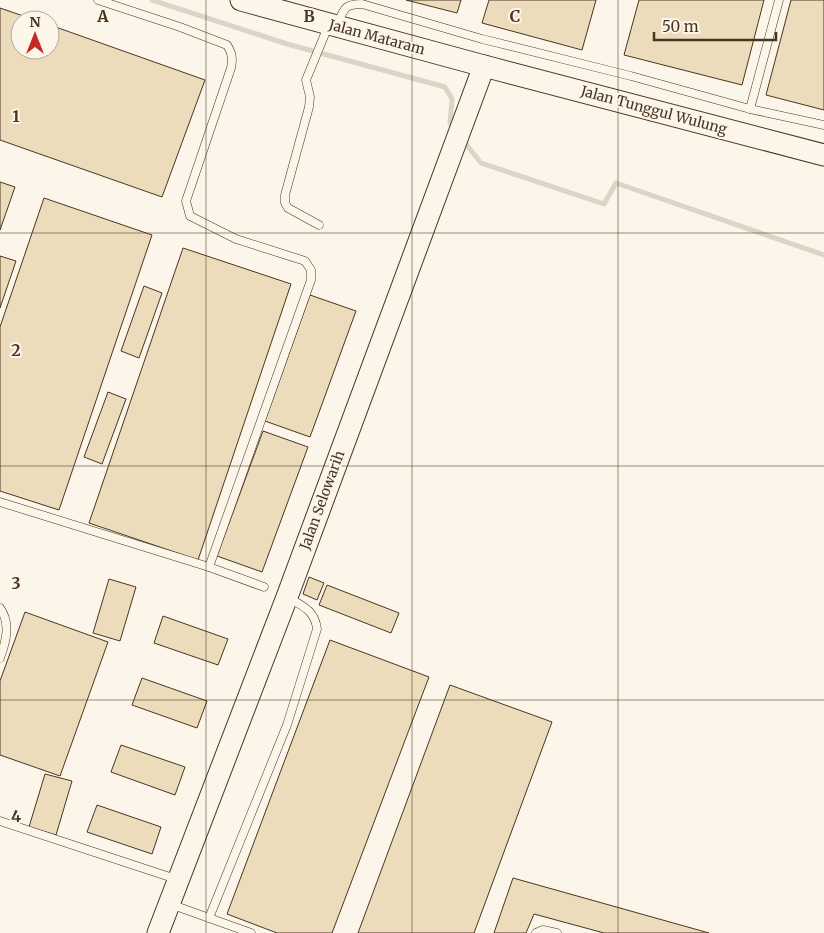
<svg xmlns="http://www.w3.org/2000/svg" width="824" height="933" font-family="Merriweather,serif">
  <rect width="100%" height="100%" fill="#fbf6e9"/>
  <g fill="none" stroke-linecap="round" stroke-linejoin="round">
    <!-- stream -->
    <g stroke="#dcd4c6" stroke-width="5">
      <polyline points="152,0 287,44 445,87 452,99 450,123 454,128"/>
      <polyline points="462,139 481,163 604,204 616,183 824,255"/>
    </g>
  </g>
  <!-- building -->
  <g fill="#ecdcbc" stroke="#4a3520">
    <polygon points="406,0 461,0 457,13"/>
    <polygon points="489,0 596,0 582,50 482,23"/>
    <polygon points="639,0 764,0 742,85 624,55"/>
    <polygon points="791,0 824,0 824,110 766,95"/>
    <polygon points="0,8 35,20 20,20 20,50 50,50 50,25 205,80 162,197 0,140"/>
    <polygon points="0,182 15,187 0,230"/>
    <polygon points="44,198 152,235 59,510 0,491 0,327"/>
    <polygon points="183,248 291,284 198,560 89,523"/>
    <polygon points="0,256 16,261 0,308"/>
    <polygon points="144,286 162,293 139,358 121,351"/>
    <polygon points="310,295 356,311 310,437 265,421"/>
    <polygon points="108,392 126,399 102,464 84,457"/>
    <polygon points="263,431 308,447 262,572 217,556"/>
    <polygon points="309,577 324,583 317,600 303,594"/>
    <polygon points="109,579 136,587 120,641 93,633"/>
    <polygon points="327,585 399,613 391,633 319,605"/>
    <polygon points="25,612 108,642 60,776 0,755 0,681"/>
    <polygon points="163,616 228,639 218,665 154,643"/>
    <polygon points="330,640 429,677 332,933 277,933 227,914"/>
    <polygon points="142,678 207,701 197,728 132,705"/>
    <polygon points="450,685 552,722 474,933 358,933"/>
    <polygon points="121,745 185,767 175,795 111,772"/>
    <polygon points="45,774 72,781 56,835 29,827"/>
    <polygon points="97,805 161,827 152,854 87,832"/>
    <polygon points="513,878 709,933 604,933 534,914 526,933 494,933"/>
  </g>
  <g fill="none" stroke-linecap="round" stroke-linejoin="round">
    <defs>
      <g id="lane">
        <path d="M98,0L180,27L227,45C232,53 233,58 231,68L186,201L190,216L236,239L305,261L311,270V280L209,567"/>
        <path d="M337,25C344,9 344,4 362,4L482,39L631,76L750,109L824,125"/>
        <polyline points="750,109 779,0"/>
        <polyline points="319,225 288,208 285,203 285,195 309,107 310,97 306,80 329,24"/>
        <polyline points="0,502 209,567 264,587"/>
        <path d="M0,608C11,623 6,642 0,658"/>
        <polyline points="0,821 176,879"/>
        <polyline points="170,904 251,933"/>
        <path d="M209,918L287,725L317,629C315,611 303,606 289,598"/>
        <polyline points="536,933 543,930 557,933"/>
      </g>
      <g id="secondary">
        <polyline points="241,0 484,66 824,155"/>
        <polyline points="158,933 287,597 484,66"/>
      </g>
    </defs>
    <!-- lane casing -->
    <use href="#lane" stroke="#4a3520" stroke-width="9"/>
    <!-- secondary casing -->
    <use href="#secondary" stroke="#4a3520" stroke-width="23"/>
    <!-- lane -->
    <use href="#lane" stroke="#fbf6e9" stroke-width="8"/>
    <!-- secondary -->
    <use href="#secondary" stroke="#fbf6e9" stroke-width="21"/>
  </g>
  <!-- grid -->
  <path fill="none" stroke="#4a3520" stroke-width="1" stroke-opacity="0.55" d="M206,0V933M412,0V933M618,0V933M0,233H824M0,466H824M0,700H824"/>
  <g text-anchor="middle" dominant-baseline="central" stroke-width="4" stroke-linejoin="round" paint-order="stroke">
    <!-- street labels -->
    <g font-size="14" fill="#4a3520" stroke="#fbf6e9">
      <text transform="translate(377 37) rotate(15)">Jalan Mataram</text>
      <text transform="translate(654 110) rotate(15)">Jalan Tunggul Wulung</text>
      <text transform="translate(322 500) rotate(-70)">Jalan Selowarih</text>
    </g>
  </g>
  <g font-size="16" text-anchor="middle" font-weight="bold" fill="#4a3520" stroke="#fbf6e9" stroke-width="4" stroke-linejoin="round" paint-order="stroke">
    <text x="103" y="22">A</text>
    <text x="309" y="22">B</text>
    <text x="515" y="22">C</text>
    <text x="16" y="122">1</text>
    <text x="16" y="356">2</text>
    <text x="16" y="589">3</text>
    <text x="16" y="822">4</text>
  </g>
  <!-- north arrow -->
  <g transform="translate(35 35)"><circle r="24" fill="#fbf6e9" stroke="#b4a999"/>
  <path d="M0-4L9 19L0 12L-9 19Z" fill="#c62828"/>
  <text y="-8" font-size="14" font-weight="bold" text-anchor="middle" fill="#4a3520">N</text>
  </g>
  <!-- scale -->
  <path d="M654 32v8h122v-8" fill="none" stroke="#4a3520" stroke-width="2.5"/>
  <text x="662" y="32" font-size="15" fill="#4a3520" stroke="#fbf6e9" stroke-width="4" paint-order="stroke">50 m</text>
</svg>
